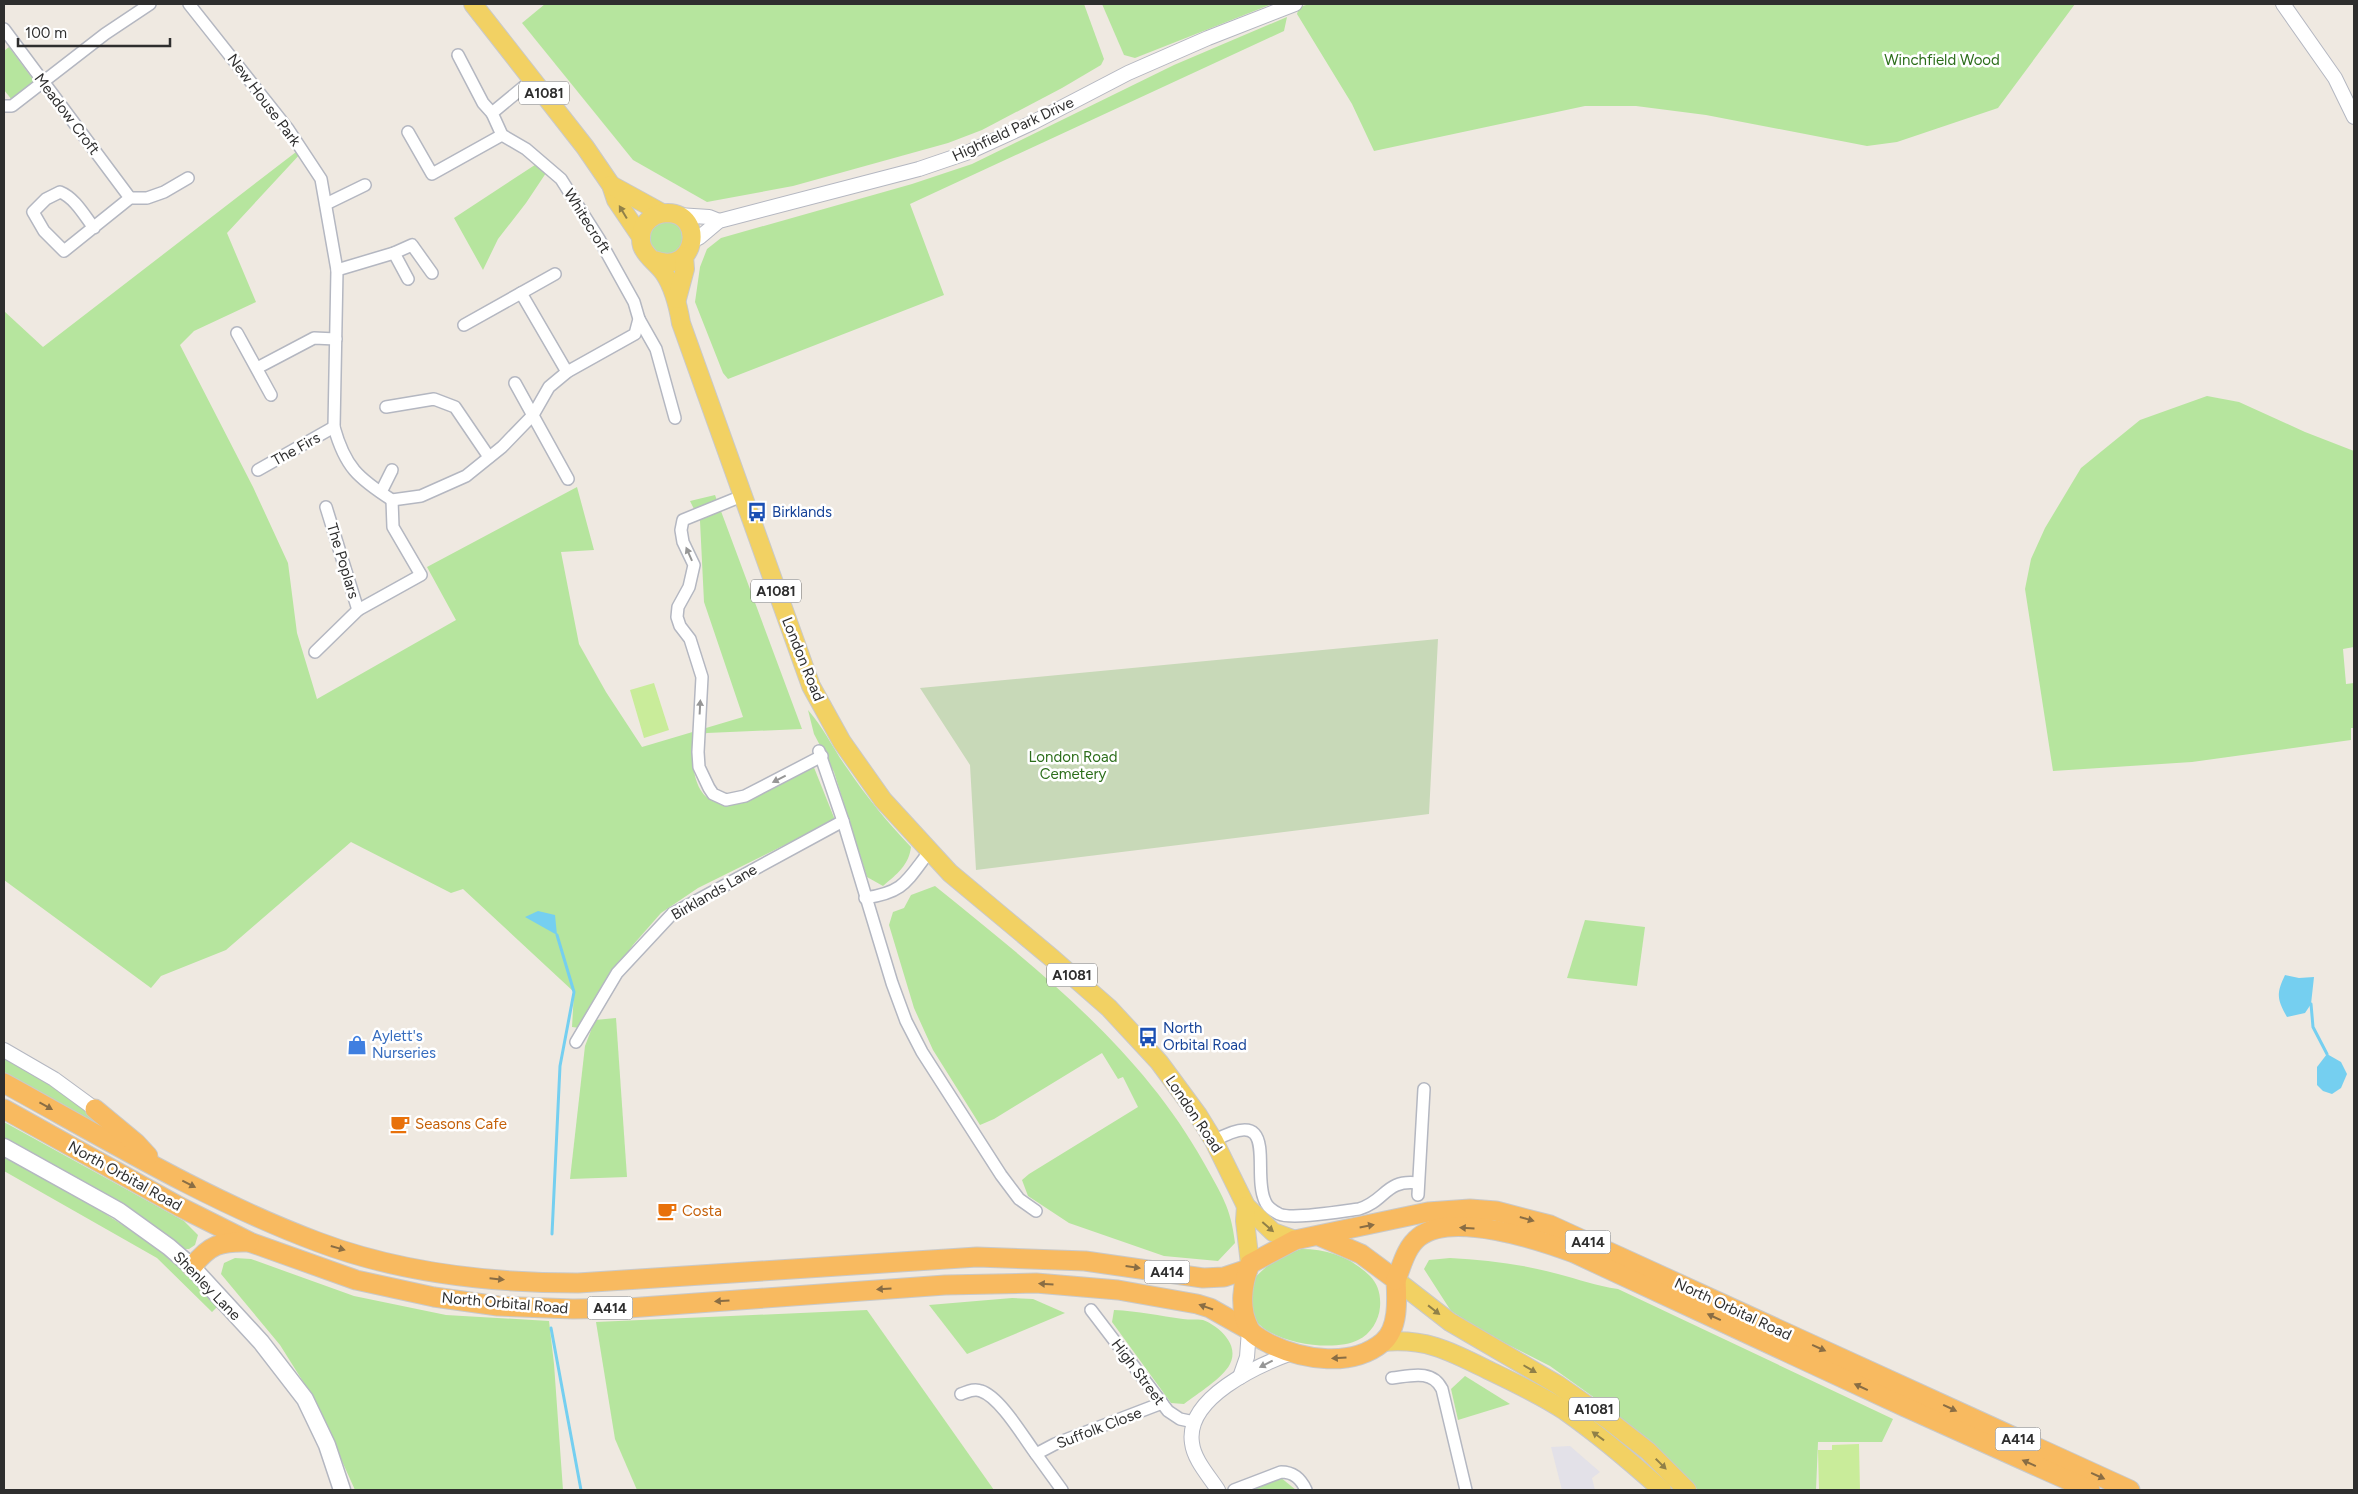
<svg xmlns="http://www.w3.org/2000/svg" width="2358" height="1494" font-family="Figtree,sans-serif">
  <rect width="100%" height="100%" fill="#efe9e1"/>
  <!-- industrial -->
  <polygon fill="#e3e1e8" points="1570,1446 1600,1472 1592,1478 1595,1490 1562,1490 1551,1447"/>
  <!-- green -->
  <g fill="#b6e59e">
    <polygon points="545,4 1084,4 1104,59 1101,65 1062,88 982,130 948,143 793,186 707,202 633,160 522,23"/>
    <polygon points="1102,4 1272,4 1135,58 1124,55"/>
    <polygon points="1310,4 2075,4 1998,108 1897,142 1867,146 1706,115 1636,106 1585,106 1374,151 1352,104 1297,14 1299,7"/>
    <polygon points="1287,17 1284,31 910,204 944,295 728,379 723,373 695,302 700,267 707,249 721,238 912,184 972,164 1174,65"/>
    <polygon points="9,47 35,82 12,100 4,90 4,51"/>
    <path d="M296,152H302L227,233L256,302L194,331L180,345L253,487L288,563L297,633L317,699L456,620L427,567L577,487L594,550L561,552L579,644L606,692L642,747L743,717L704,602L700,521L690,501L715,495L802,729L707,733L693,739C693,750 692,761 694,771C706,839 781,783 813,765L835,820L698,888L661,913L633,945L596,998L580,1028L572,1027L574,992L463,889L451,893L351,842L226,950L161,976L151,988L4,880V311L43,347Z"/>
    <polygon points="541,161 548,170 526,203 498,239 483,270 454,218"/>
    <circle cx="667" cy="238" r="18"/>
    <polygon points="2207,396 2239,402 2305,432 2354,451 2354,647 2343,649 2346,684 2354,683 2354,728 2351,728 2351,740 2192,762 2053,771 2025,589 2031,559 2045,528 2081,468 2140,420"/>
    <path d="M808,710C824,728 833,749 847,768C866,796 887,822 911,847C909,865 897,874 883,886L867,877L834,772L814,734Z"/>
    <path d="M935,886C1036,968 1140,1048 1204,1163C1221,1194 1231,1207 1235,1243L1218,1261L1164,1256L1069,1223L1028,1196L1022,1180L1029,1174L1138,1107L1123,1077L1118,1079L1102,1053L994,1119L980,1125L933,1050L914,1008L889,925L893,912L904,908L911,895Z"/>
    <polygon points="1585,920 1645,927 1637,986 1567,978"/>
    <polygon points="616,1018 627,1177 570,1179 585,1046 595,1020"/>
    <polygon points="4,1054 27,1067 101,1118 97,1125 4,1072"/>
    <path d="M4,1122L184,1221L198,1235L195,1245L189,1249H182C129,1204 65,1174 4,1141Z"/>
    <polygon points="4,1154 62,1186 146,1240 175,1262 218,1306 212,1312 157,1258 4,1171"/>
    <path d="M1301,1249C1327,1249 1351,1257 1370,1276C1378,1284 1381,1295 1380,1307C1379,1320 1371,1334 1358,1340C1333,1353 1261,1343 1251,1312C1249,1304 1251,1291 1251,1282C1267,1264 1278,1257 1301,1249Z"/>
    <polygon points="235,1258 251,1259 354,1296 446,1315 549,1321 554,1364 563,1490 355,1490 314,1399 280,1345 221,1274 224,1263"/>
    <path d="M1450,1258C1486,1260 1522,1264 1558,1274C1578,1279 1596,1286 1618,1289L1893,1419L1882,1442H1818L1816,1490H1698L1644,1438L1592,1396L1550,1366L1489,1335L1451,1311L1424,1269L1429,1260Z"/>
    <polygon points="1012,1298 1033,1299 1065,1313 967,1354 929,1305"/>
    <polygon points="867,1310 994,1490 637,1490 615,1439 596,1322"/>
    <path d="M1114,1310C1138,1311 1160,1316 1183,1319C1189,1320 1197,1319 1203,1320C1219,1326 1240,1345 1230,1364C1223,1378 1197,1394 1184,1404L1171,1403L1112,1322Z"/>
    <polygon points="1465,1376 1510,1404 1458,1420 1451,1389"/>
    <polygon points="1280,1477 1296,1490 1251,1490"/>
  </g>
  <!-- cemetery -->
  <polygon fill="#c8d9b8" points="1438,639 1429,814 976,870 970,765 920,688"/>
  <!-- pitch -->
  <g fill="#c9ec9a">
    <polygon points="654,683 669,730 644,738 630,690"/>
    <polygon points="1859,1444 1860,1490 1819,1490 1818,1450 1832,1450 1832,1445"/>
  </g>
  <!-- water -->
  <g fill="#75cff0">
    <polygon points="538,911 555,915 557,935 525,917"/>
    <path d="M2285,975L2299,978L2314,977L2311,1004L2305,1013L2287,1017C2277,999 2276,994 2285,975Z"/>
    <polygon points="2327,1054 2341,1062 2347,1074 2341,1088 2332,1094 2323,1091 2317,1085 2317,1067"/>
  </g>
  <g fill="none" stroke-linecap="round" stroke-linejoin="round">
    <!-- stream -->
    <g stroke="#75cff0" stroke-width="3">
      <polyline points="2311,1004 2313,1027 2327,1054"/>
      <polyline points="552,1234 560,1066 574,992 557,935"/>
      <polyline points="551,1328 581,1490"/>
    </g>
    <defs>
      <g id="minor">
        <path d="M189,4L288,129L321,179L337,270L334,427C345,467 358,478 392,500L421,496L466,476L502,447L533,415L549,387L567,372L635,334L639,319L634,302L599,239L561,179L526,149L502,135L492,113L533,79"/>
        <polyline points="4,29 130,198"/>
        <polyline points="458,55 483,103 492,113"/>
        <polyline points="4,106 12,106 105,34 150,4"/>
        <polyline points="408,132 432,174 502,135"/>
        <polyline points="326,204 365,185"/>
        <path d="M94,228C84,215 75,198 60,192L46,199L33,212L44,231L64,251L130,198H147L164,192L188,178"/>
        <polyline points="394,253 408,279"/>
        <polyline points="337,270 394,253 412,245 432,273"/>
        <polyline points="521,293 567,372"/>
        <polyline points="639,319 656,349 675,418"/>
        <polyline points="464,325 555,274"/>
        <polyline points="237,333 271,395"/>
        <polyline points="257,368 314,338 336,339"/>
        <polyline points="515,383 568,479"/>
        <polyline points="386,407 434,399 455,407 489,457"/>
        <polyline points="258,470 334,427"/>
        <polyline points="381,492 392,470"/>
        <polyline points="742,496 683,520 681,530 683,542 694,565 689,587 678,607 677,617 680,626 690,639 702,677 698,752 699,767 709,788 713,794 726,800 745,796 822,756"/>
        <polyline points="326,507 358,610 421,575 393,527 392,500"/>
        <polyline points="315,652 358,610"/>
        <polyline points="819,751 843,821 892,983 906,1021 922,1052 1001,1175 1019,1199 1036,1211"/>
        <path d="M865,898C904,892 906,882 929,852"/>
        <polyline points="576,1042 617,973 672,914 843,821"/>
        <path d="M1214,1141C1281,1103 1251,1172 1265,1201C1267,1207 1273,1211 1279,1214C1292,1220 1343,1211 1359,1209C1386,1201 1385,1179 1418,1183"/>
        <polyline points="1418,1195 1424,1089"/>
        <polyline points="1091,1310 1168,1411 1180,1419 1194,1422"/>
        <path d="M1392,1378C1410,1376 1432,1369 1442,1389L1466,1490"/>
        <path d="M961,1394C967,1392 974,1388 981,1391C1000,1397 1024,1438 1036,1454L1055,1444L1162,1403"/>
        <polyline points="1036,1454 1062,1490"/>
        <path d="M1234,1490L1281,1472C1294,1472 1301,1479 1306,1490"/>
      </g>
      <g id="tertiary">
        <polyline points="2283,4 2335,78 2354,117"/>
        <polyline points="678,215 709,217 719,221"/>
        <polyline points="692,241 700,237 719,221 919,169 969,152 1032,123 1128,73 1208,38 1295,4"/>
        <polyline points="4,1050 54,1079 95,1109"/>
        <polyline points="1240,1377 1247,1357 1249,1330"/>
        <path d="M1218,1490C1209,1476 1194,1460 1192,1443C1185,1398 1258,1365 1292,1353"/>
      </g>
      <polyline id="secondary" points="4,1147 119,1211 169,1247 192,1267 261,1342 305,1399 327,1445 342,1490"/>
      <g id="primary">
        <polyline points="473,4 585,147 611,185 616,200 641,237"/>
        <polyline points="611,185 662,213"/>
        <path d="M654,260C697,276 705,214 668,213C658,213 651,216 645,224C641,230 640,239 642,246C646,257 657,263 664,273C674,288 678,305 681,323L811,686L842,742L883,800L950,873L1053,959L1109,1008L1159,1062L1198,1115L1214,1141L1246,1206L1273,1232L1295,1240"/>
        <polyline points="677,299 685,269 684,256"/>
        <polyline points="1246,1206 1245,1221 1250,1264"/>
        <polyline points="1396,1280 1450,1322 1558,1385 1607,1419 1648,1451 1687,1490"/>
        <path d="M1383,1342C1426,1338 1450,1351 1488,1370C1513,1382 1541,1395 1565,1411C1599,1435 1631,1462 1662,1490"/>
      </g>
      <g id="trunk">
        <path d="M4,1083C106,1139 208,1201 318,1242C400,1273 491,1283 578,1283L977,1257L1085,1261L1203,1278L1224,1277L1248,1269"/>
        <polyline points="4,1109 180,1207 252,1243 356,1280 434,1297 498,1306 573,1309 628,1308 945,1285 1036,1283 1118,1290 1197,1304 1210,1308 1249,1330"/>
        <polyline points="95,1109 136,1143 148,1156"/>
        <path d="M1319,1236L1361,1254L1396,1280C1397,1299 1399,1328 1383,1342C1352,1368 1303,1360 1270,1344C1263,1340 1252,1335 1249,1328C1239,1308 1242,1284 1250,1264L1295,1240L1428,1212L1470,1209L1496,1211L1550,1225L2130,1490"/>
        <path d="M192,1267C209,1245 220,1241 249,1242"/>
        <path d="M1396,1280C1402,1265 1406,1247 1419,1237C1452,1211 1539,1240 1574,1253L1905,1407L2090,1490"/>
      </g>
    </defs>
    <!-- minor casing -->
    <use href="#minor" stroke="#b4b7c1" stroke-width="14"/>
    <!-- tertiary casing -->
    <use href="#tertiary" stroke="#b4b7c1" stroke-width="16"/>
    <!-- secondary casing -->
    <use href="#secondary" stroke="#b4b7c1" stroke-width="19"/>
    <!-- primary casing -->
    <use href="#primary" stroke="#c9c9c9" stroke-width="20"/>
    <!-- trunk casing -->
    <use href="#trunk" stroke="#c9c9c9" stroke-width="21"/>
    <!-- minor -->
    <use href="#minor" stroke="#fff" stroke-width="11"/>
    <!-- tertiary -->
    <use href="#tertiary" stroke="#fff" stroke-width="14"/>
    <!-- secondary -->
    <use href="#secondary" stroke="#fff" stroke-width="16"/>
    <!-- primary -->
    <use href="#primary" stroke="#f2d163" stroke-width="18"/>
    <!-- trunk -->
    <use href="#trunk" stroke="#f8ba60" stroke-width="19"/>
  </g>
  <!-- one-way arrows -->
  <defs><path id="oneway-solid" d="M-6-.8H1V-3.2L6.5 0L1 3.2V.8H-6Z" transform="scale(1.25)"/></defs>
  <g fill="#908048">
    <use href="#oneway-solid" transform="translate(623 212) rotate(-121)"/>
    <use href="#oneway-solid" transform="translate(1268 1227) rotate(41)"/>
    <use href="#oneway-solid" transform="translate(1434 1310) rotate(38)"/>
    <use href="#oneway-solid" transform="translate(1530 1369) rotate(30)"/>
    <use href="#oneway-solid" transform="translate(1598 1436) rotate(-144)"/>
    <use href="#oneway-solid" transform="translate(1661 1464) rotate(45)"/>
  </g>
  <g fill="#969696">
    <use href="#oneway-solid" transform="translate(689 554) rotate(-114)"/>
    <use href="#oneway-solid" transform="translate(700 707) rotate(-87)"/>
    <use href="#oneway-solid" transform="translate(779 779) rotate(153)"/>
    <use href="#oneway-solid" transform="translate(1266 1364) rotate(153)"/>
  </g>
  <g fill="#896d44">
    <use href="#oneway-solid" transform="translate(46 1106) rotate(29)"/>
    <use href="#oneway-solid" transform="translate(189 1184) rotate(27)"/>
    <use href="#oneway-solid" transform="translate(1527 1219) rotate(16)"/>
    <use href="#oneway-solid" transform="translate(1367 1226) rotate(-11)"/>
    <use href="#oneway-solid" transform="translate(1467 1228) rotate(-177)"/>
    <use href="#oneway-solid" transform="translate(338 1248) rotate(16)"/>
    <use href="#oneway-solid" transform="translate(1133 1267) rotate(8)"/>
    <use href="#oneway-solid" transform="translate(497 1279) rotate(6)"/>
    <use href="#oneway-solid" transform="translate(1046 1284) rotate(-177)"/>
    <use href="#oneway-solid" transform="translate(884 1289) rotate(176)"/>
    <use href="#oneway-solid" transform="translate(722 1301) rotate(176)"/>
    <use href="#oneway-solid" transform="translate(1206 1307) rotate(-161)"/>
    <use href="#oneway-solid" transform="translate(1714 1317) rotate(-155)"/>
    <use href="#oneway-solid" transform="translate(1819 1348) rotate(24)"/>
    <use href="#oneway-solid" transform="translate(1339 1358) rotate(176)"/>
    <use href="#oneway-solid" transform="translate(1861 1387) rotate(-155)"/>
    <use href="#oneway-solid" transform="translate(1950 1408) rotate(25)"/>
    <use href="#oneway-solid" transform="translate(2029 1463) rotate(-156)"/>
    <use href="#oneway-solid" transform="translate(2098 1476) rotate(24)"/>
  </g>
  <!-- icons -->
  <defs>
    <symbol id="bus-bare" viewBox="-9 -9 18 18"><path d="M-5-6H5V4H4V6H2V4H-2V6H-4V4H-5ZM-3.5-4V0h7V-4ZM-3.5 1.2v1.5H-2V1.2ZM2 1.2v1.5H3.5V1.2Z" fill="#1a4fb4" stroke="#fff" stroke-width="2.5" paint-order="stroke"/></symbol>
    <symbol id="shop-bare" viewBox="-9 -9 18 18"><path d="M-5-2.5h2.3a2.7 3.5 0 0 1 5.4 0H5L5.5 6h-11ZM-1.5-2.5h3a1.5 2.3 0 0 0-3 0Z" fill="#3f7fe0" stroke="#fff" stroke-width="2.5" paint-order="stroke"/></symbol>
    <symbol id="cafe-bare" viewBox="-9 -9 18 18"><path d="M-5.5-4.5H6V0H3Q3 3.5 0 3.5H-2.5Q-5.5 3.5-5.5 0ZM3-3.2v2h1.7v-2ZM-6 4.5H4V6H-6Z" fill="#e8710a" stroke="#fff" stroke-width="2.5" paint-order="stroke"/></symbol>
  </defs>
  <g fill-rule="evenodd">
    <use href="#bus-bare" x="743" y="498" width="28" height="28"/>
    <use href="#bus-bare" x="1134" y="1023" width="28" height="28"/>
    <use href="#shop-bare" x="343" y="1031" width="28" height="28"/>
    <use href="#cafe-bare" x="386" y="1110" width="28" height="28"/>
    <use href="#cafe-bare" x="653" y="1197" width="28" height="28"/>
  </g>
  <g text-anchor="middle" dominant-baseline="central" stroke-width="5" stroke-linejoin="round" paint-order="stroke">
    <!-- shield labels -->
    <g fill="#fff" stroke="#6d6d6d" stroke-width="1">
      <rect x="519" y="81.5" width="50" height="23" rx="4"/>
      <rect x="751" y="579.5" width="50" height="23" rx="4"/>
      <rect x="1047" y="963.5" width="50" height="23" rx="4"/>
      <rect x="1565.5" y="1230.5" width="45" height="23" rx="4"/>
      <rect x="1144.5" y="1260.5" width="45" height="23" rx="4"/>
      <rect x="587.5" y="1296.5" width="45" height="23" rx="4"/>
      <rect x="1569" y="1397.5" width="50" height="23" rx="4"/>
      <rect x="1995.5" y="1427.5" width="45" height="23" rx="4"/>
    </g>
    <g font-size="14" font-weight="bold" fill="#2e2e2e">
      <text x="544" y="93">A1081</text>
      <text x="776" y="591">A1081</text>
      <text x="1072" y="975">A1081</text>
      <text x="1588" y="1242">A414</text>
      <text x="1167" y="1272">A414</text>
      <text x="610" y="1308">A414</text>
      <text x="1594" y="1409">A1081</text>
      <text x="2018" y="1439">A414</text>
    </g>
    <!-- park labels -->
    <g font-size="15" fill="#2c6e1b" stroke="#fff">
      <text x="1942" y="60">Winchfield Wood</text>
      <text x="1073" y="757">London Road<tspan x="1073" dy="17">Cemetery</tspan></text>
    </g>
    <!-- street labels -->
    <g font-size="15" fill="#2e2e2e" stroke="#fff">
      <text transform="translate(264 100) rotate(53)">New House Park</text>
      <text transform="translate(67 114) rotate(53)">Meadow Croft</text>
      <text transform="translate(1013 129) rotate(-25)">Highfield Park Drive</text>
      <text transform="translate(587 221) rotate(58)">Whitecroft</text>
      <text transform="translate(296 449) rotate(-29)">The Firs</text>
      <text transform="translate(343 561) rotate(73)">The Poplars</text>
      <text transform="translate(803 659) rotate(68)">London Road</text>
      <text transform="translate(714 892) rotate(-30)">Birklands Lane</text>
      <text transform="translate(1194 1114) rotate(56)">London Road</text>
      <text transform="translate(125 1176) rotate(29)">North Orbital Road</text>
      <text transform="translate(207 1286) rotate(46)">Shenley Lane</text>
      <text transform="translate(505 1303) rotate(5)">North Orbital Road</text>
      <text transform="translate(1733 1309) rotate(25)">North Orbital Road</text>
      <text transform="translate(1138 1372) rotate(53)">High Street</text>
      <text transform="translate(1099 1428) rotate(-21)">Suffolk Close</text>
    </g>
    <!-- transit labels -->
    <g font-size="15" fill="#164399" stroke="#fff" text-anchor="start">
      <text x="772" y="512">Birklands</text>
      <text x="1163" y="1028">North<tspan x="1163" dy="17">Orbital Road</tspan></text>
    </g>
    <!-- shop labels -->
    <g font-size="15" fill="#366cbe" stroke="#fff" text-anchor="start">
      <text x="372" y="1036">Aylett's<tspan x="372" dy="17">Nurseries</tspan></text>
    </g>
    <!-- food labels -->
    <g font-size="15" fill="#c56008" stroke="#fff" text-anchor="start">
      <text x="415" y="1124">Seasons Cafe</text>
      <text x="682" y="1211">Costa</text>
    </g>
  </g>
  <!-- border -->
  <rect width="2358" height="1494" fill="none" stroke="#2e2e2e" stroke-width="10"/>
  <!-- scale -->
  <path d="M18 38v8h152v-8" fill="none" stroke="#2e2e2e" stroke-width="2.5"/>
  <text x="25" y="38" font-size="15" fill="#2e2e2e" stroke="#ffffff" stroke-width="4" paint-order="stroke">100 m</text>
</svg>
